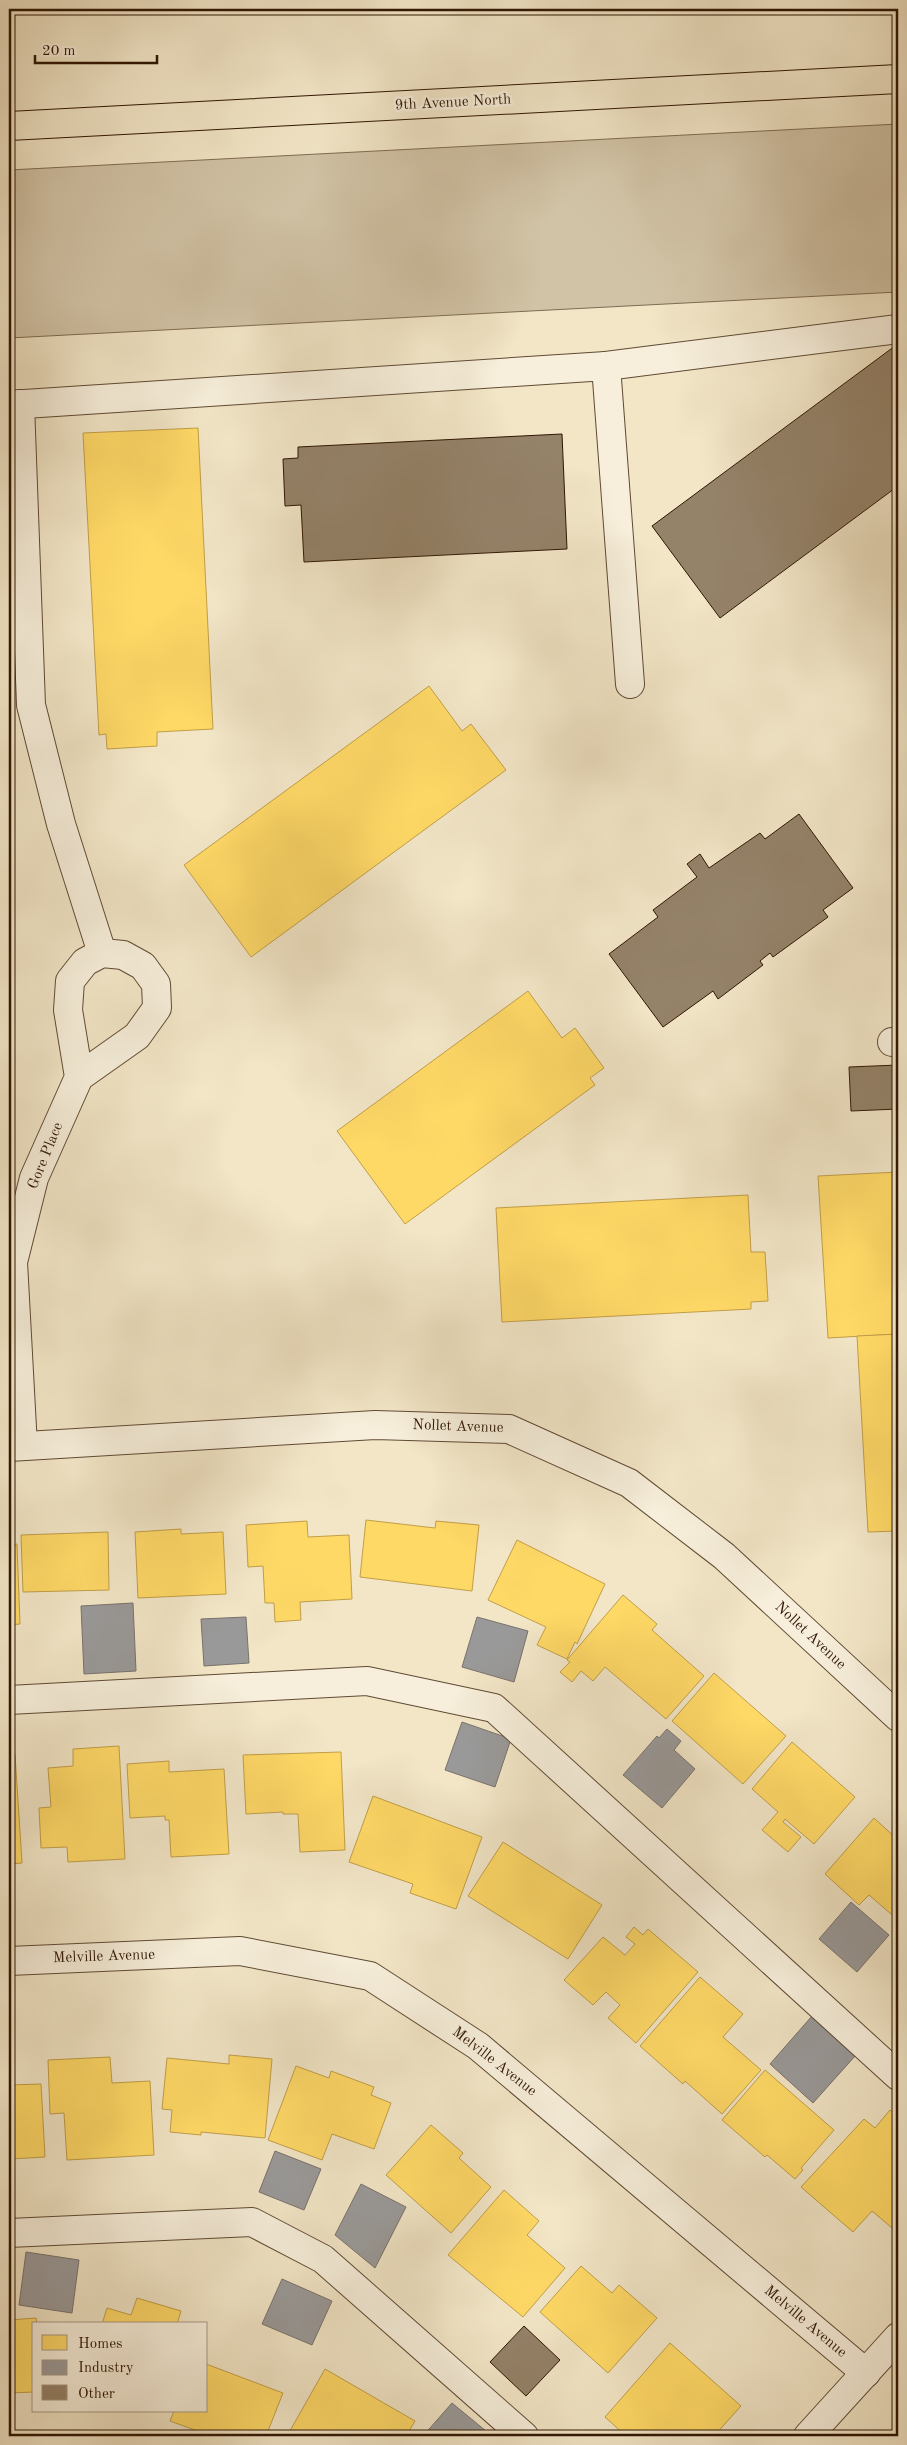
<svg xmlns="http://www.w3.org/2000/svg" width="907" height="2445" font-family="'Old Standard TT',serif">
  <rect width="100%" height="100%" fill="#f2e6c7"/>
  <filter id="stains"><feTurbulence type="fractalNoise" baseFrequency=".004" numOctaves="4"/><feColorMatrix values="0 0 0 0 .2 0 0 0 0 .09 0 0 0 0 .02 0 0 0 .5 -.17"/></filter>
  <radialGradient id="worn" r=".72"><stop offset=".6" stop-color="#630" stop-opacity="0"/><stop offset="1" stop-color="#630" stop-opacity=".3"/></radialGradient>
  <!-- green -->
  <polygon fill="#d1c3a6" stroke="#806c54" points="898,124 898,292 9,338 9,170"/>
  <!-- homes -->
  <g fill="#ffd966" stroke="#c19e48">
    <polygon points="198,428 213,729 157,732 157,746 107,749 106,734 99,735 83,433"/>
    <polygon points="429,686 462,731 471,724 506,770 251,957 184,865"/>
    <polygon points="528,991 562,1038 575,1028 604,1068 590,1078 595,1085 405,1224 337,1131"/>
    <polygon points="898,1172 898,1334 828,1338 818,1176"/>
    <polygon points="748,1195 751,1252 765,1252 768,1301 751,1302 751,1309 502,1322 496,1208"/>
    <polygon points="898,1334 898,1531 868,1532 857,1336"/>
    <polygon points="366,1520 435,1528 436,1521 479,1525 472,1591 360,1577"/>
    <polygon points="307,1521 308,1537 349,1535 352,1599 300,1602 301,1620 275,1622 274,1603 265,1603 263,1566 248,1567 246,1525"/>
    <polygon points="181,1529 181,1534 223,1532 226,1594 138,1598 135,1532"/>
    <polygon points="108,1532 109,1590 23,1592 21,1535"/>
    <polygon points="517,1540 605,1584 577,1644 575,1642 567,1659 537,1645 546,1627 488,1600"/>
    <polygon points="17,1544 20,1624 9,1625 9,1545"/>
    <polygon points="623,1595 657,1624 652,1630 704,1676 666,1719 605,1667 593,1681 581,1671 572,1682 560,1672 570,1662 567,1660"/>
    <polygon points="714,1673 786,1736 743,1784 672,1721"/>
    <polygon points="792,1742 855,1797 814,1844 785,1819 783,1822 801,1837 788,1852 762,1830 778,1812 752,1789"/>
    <polygon points="119,1746 125,1859 68,1862 67,1847 41,1848 39,1808 51,1807 48,1768 73,1766 73,1749"/>
    <polygon points="341,1752 345,1850 300,1852 298,1814 283,1814 283,1812 246,1814 243,1755"/>
    <polygon points="15,1754 22,1863 9,1864 9,1755"/>
    <polygon points="169,1761 169,1772 224,1769 229,1854 171,1857 169,1820 165,1820 165,1816 130,1818 127,1764"/>
    <polygon points="373,1796 482,1837 456,1909 410,1893 413,1884 349,1862"/>
    <polygon points="874,1818 898,1840 898,1920 869,1895 859,1905 825,1874"/>
    <polygon points="503,1842 602,1905 568,1959 468,1896"/>
    <polygon points="634,1927 643,1935 648,1929 698,1972 636,2043 608,2018 620,2005 606,1992 593,2005 564,1980 603,1937 625,1955 635,1944 626,1937"/>
    <polygon points="700,1977 743,2014 723,2037 761,2070 722,2114 685,2081 683,2084 640,2046"/>
    <polygon points="229,2055 272,2059 265,2138 201,2132 201,2135 170,2132 172,2110 162,2109 167,2058 229,2064"/>
    <polygon points="110,2057 112,2083 150,2081 154,2155 67,2160 64,2113 50,2114 48,2060"/>
    <polygon points="296,2066 329,2078 331,2071 374,2087 371,2095 391,2103 374,2149 332,2134 322,2160 268,2140"/>
    <polygon points="765,2070 834,2130 801,2168 803,2170 795,2179 767,2155 765,2157 722,2120"/>
    <polygon points="41,2084 45,2157 9,2159 9,2085"/>
    <polygon points="890,2110 898,2117 898,2233 872,2211 853,2232 801,2187 864,2119 875,2128"/>
    <polygon points="431,2125 463,2153 459,2158 491,2187 451,2233 386,2175"/>
    <polygon points="504,2190 539,2221 527,2235 565,2268 523,2317 448,2255"/>
    <polygon points="581,2266 612,2293 619,2285 657,2318 608,2373 540,2312"/>
    <polygon points="137,2298 181,2311 177,2324 102,2324 107,2308 131,2315"/>
    <polygon points="36,2318 37,2324 34,2324 34,2392 9,2393 9,2320"/>
    <polygon points="670,2343 741,2406 714,2436 626,2436 605,2417"/>
    <polygon points="206,2364 283,2393 266,2436 211,2436 170,2421 174,2411 206,2411"/>
    <polygon points="325,2369 415,2421 406,2436 287,2436"/>
  </g>
  <!-- industry -->
  <g fill="#999" stroke="#79726c">
    <polygon points="133,1603 136,1671 84,1674 81,1606"/>
    <polygon points="246,1617 249,1663 204,1666 201,1619"/>
    <polygon points="477,1617 528,1631 514,1682 462,1667"/>
    <polygon points="462,1722 511,1739 495,1787 445,1770"/>
    <polygon points="667,1729 681,1741 674,1750 695,1769 662,1808 623,1775 657,1736 659,1738"/>
    <polygon points="851,1902 889,1935 857,1972 819,1939"/>
    <polygon points="812,2016 856,2055 813,2103 770,2064"/>
    <polygon points="275,2151 321,2169 304,2210 259,2192"/>
    <polygon points="361,2184 406,2207 375,2268 335,2235"/>
    <polygon points="26,2252 79,2260 72,2313 19,2305"/>
    <polygon points="282,2279 332,2301 312,2345 262,2324"/>
    <polygon points="452,2403 492,2436 423,2436"/>
  </g>
  <!-- building -->
  <g fill="#948269" stroke="#2f1603">
    <polygon points="895,346 898,351 898,486 720,618 652,526"/>
    <polygon points="562,434 567,549 304,562 301,505 285,506 283,459 298,458 298,447"/>
    <polygon points="799,814 853,888 823,910 828,917 773,957 770,953 760,961 763,965 718,999 713,991 663,1027 609,954 658,917 653,910 697,877 687,864 700,854 709,868 760,833 765,839"/>
    <polygon points="898,1065 898,1109 851,1111 849,1067"/>
    <polygon points="524,2326 560,2360 526,2396 490,2362"/>
  </g>
  <g fill="none" stroke-linecap="round" stroke-linejoin="round">
    <defs>
      <g id="minor">
        <polyline points="606,366 898,329"/>
        <polyline points="20,404 31,705 61,824 102,953"/>
        <polyline points="9,405 606,366 630,684"/>
        <polyline points="892,1042 898,1042"/>
        <polyline points="23,1446 13,1262 34,1178 79,1077 137,1036 157,1008 156,984 143,966 123,955 102,953 85,962 70,981 68,1010 79,1077"/>
        <polyline points="9,1447 375,1425 509,1429 629,1483 724,1556 898,1717"/>
        <polyline points="9,1700 367,1681 494,1708 898,2076"/>
        <polyline points="9,1961 240,1951 370,1976 478,2046 866,2373"/>
        <polyline points="9,2233 252,2222 323,2259 524,2436"/>
        <polyline points="808,2436 898,2337"/>
      </g>
      <polyline id="major" points="9,126 898,79"/>
    </defs>
    <!-- minor casing -->
    <use href="#minor" stroke="#604a34" stroke-width="30"/>
    <!-- major casing -->
    <use href="#major" stroke="#2f1603" stroke-width="30"/>
    <!-- minor -->
    <use href="#minor" stroke="#f7efdb" stroke-width="28"/>
    <!-- major -->
    <use href="#major" stroke="#f2e6c7" stroke-width="28"/>
  </g>
  <g text-anchor="middle" dominant-baseline="central" stroke-width="5" stroke-linejoin="round" paint-order="stroke">
    <!-- street labels -->
    <g font-size="15" fill="#2f1603" stroke="#f7efdb">
      <text transform="translate(453 103) rotate(-3)">9th Avenue North</text>
      <text transform="translate(46 1156) rotate(-68)">Gore Place</text>
      <text transform="translate(458 1427) rotate(2)">Nollet Avenue</text>
      <text transform="translate(810 1636) rotate(43)">Nollet Avenue</text>
      <text transform="translate(104 1957) rotate(-2)">Melville Avenue</text>
      <text transform="translate(494 2062) rotate(38)">Melville Avenue</text>
      <text transform="translate(805 2322) rotate(40)">Melville Avenue</text>
    </g>
  </g>
  <!-- margin -->
  <rect width="907" height="2445" fill="none" stroke="#f2e6c7" stroke-width="30"/>
  <rect x="10" y="10" width="887" height="2425" fill="none" stroke="#2f1603" stroke-width="2.5"/>
  <rect x="15" y="15" width="877" height="2415" fill="none" stroke="#2f1603"/>
  <!-- legend -->
  <rect x="32" y="2322" width="175" height="90" fill="#f7efdb" stroke="#a79885"/>
  <rect x="42" y="2335" width="25" height="15" fill="#ffd966" stroke="#a79885"/>
  <text x="78" y="2348" font-size="15" fill="#2f1603">Homes</text>
  <rect x="42" y="2360" width="25" height="15" fill="#999999" stroke="#a79885"/>
  <text x="78" y="2372" font-size="15" fill="#2f1603">Industry</text>
  <rect x="42" y="2385" width="25" height="15" fill="#948269" stroke="#a79885"/>
  <text x="78" y="2398" font-size="15" fill="#2f1603">Other</text>
  <!-- scale -->
  <path d="M35 55v8h122v-8" fill="none" stroke="#2f1603" stroke-width="2.5"/>
  <text x="42" y="55" font-size="15" fill="#2f1603" stroke="#f7efdb" stroke-width="4" paint-order="stroke">20 m</text>
  <rect width="100%" height="100%" filter="url(#stains)"/>
  <rect width="100%" height="100%" fill="url(#worn)"/>
</svg>
